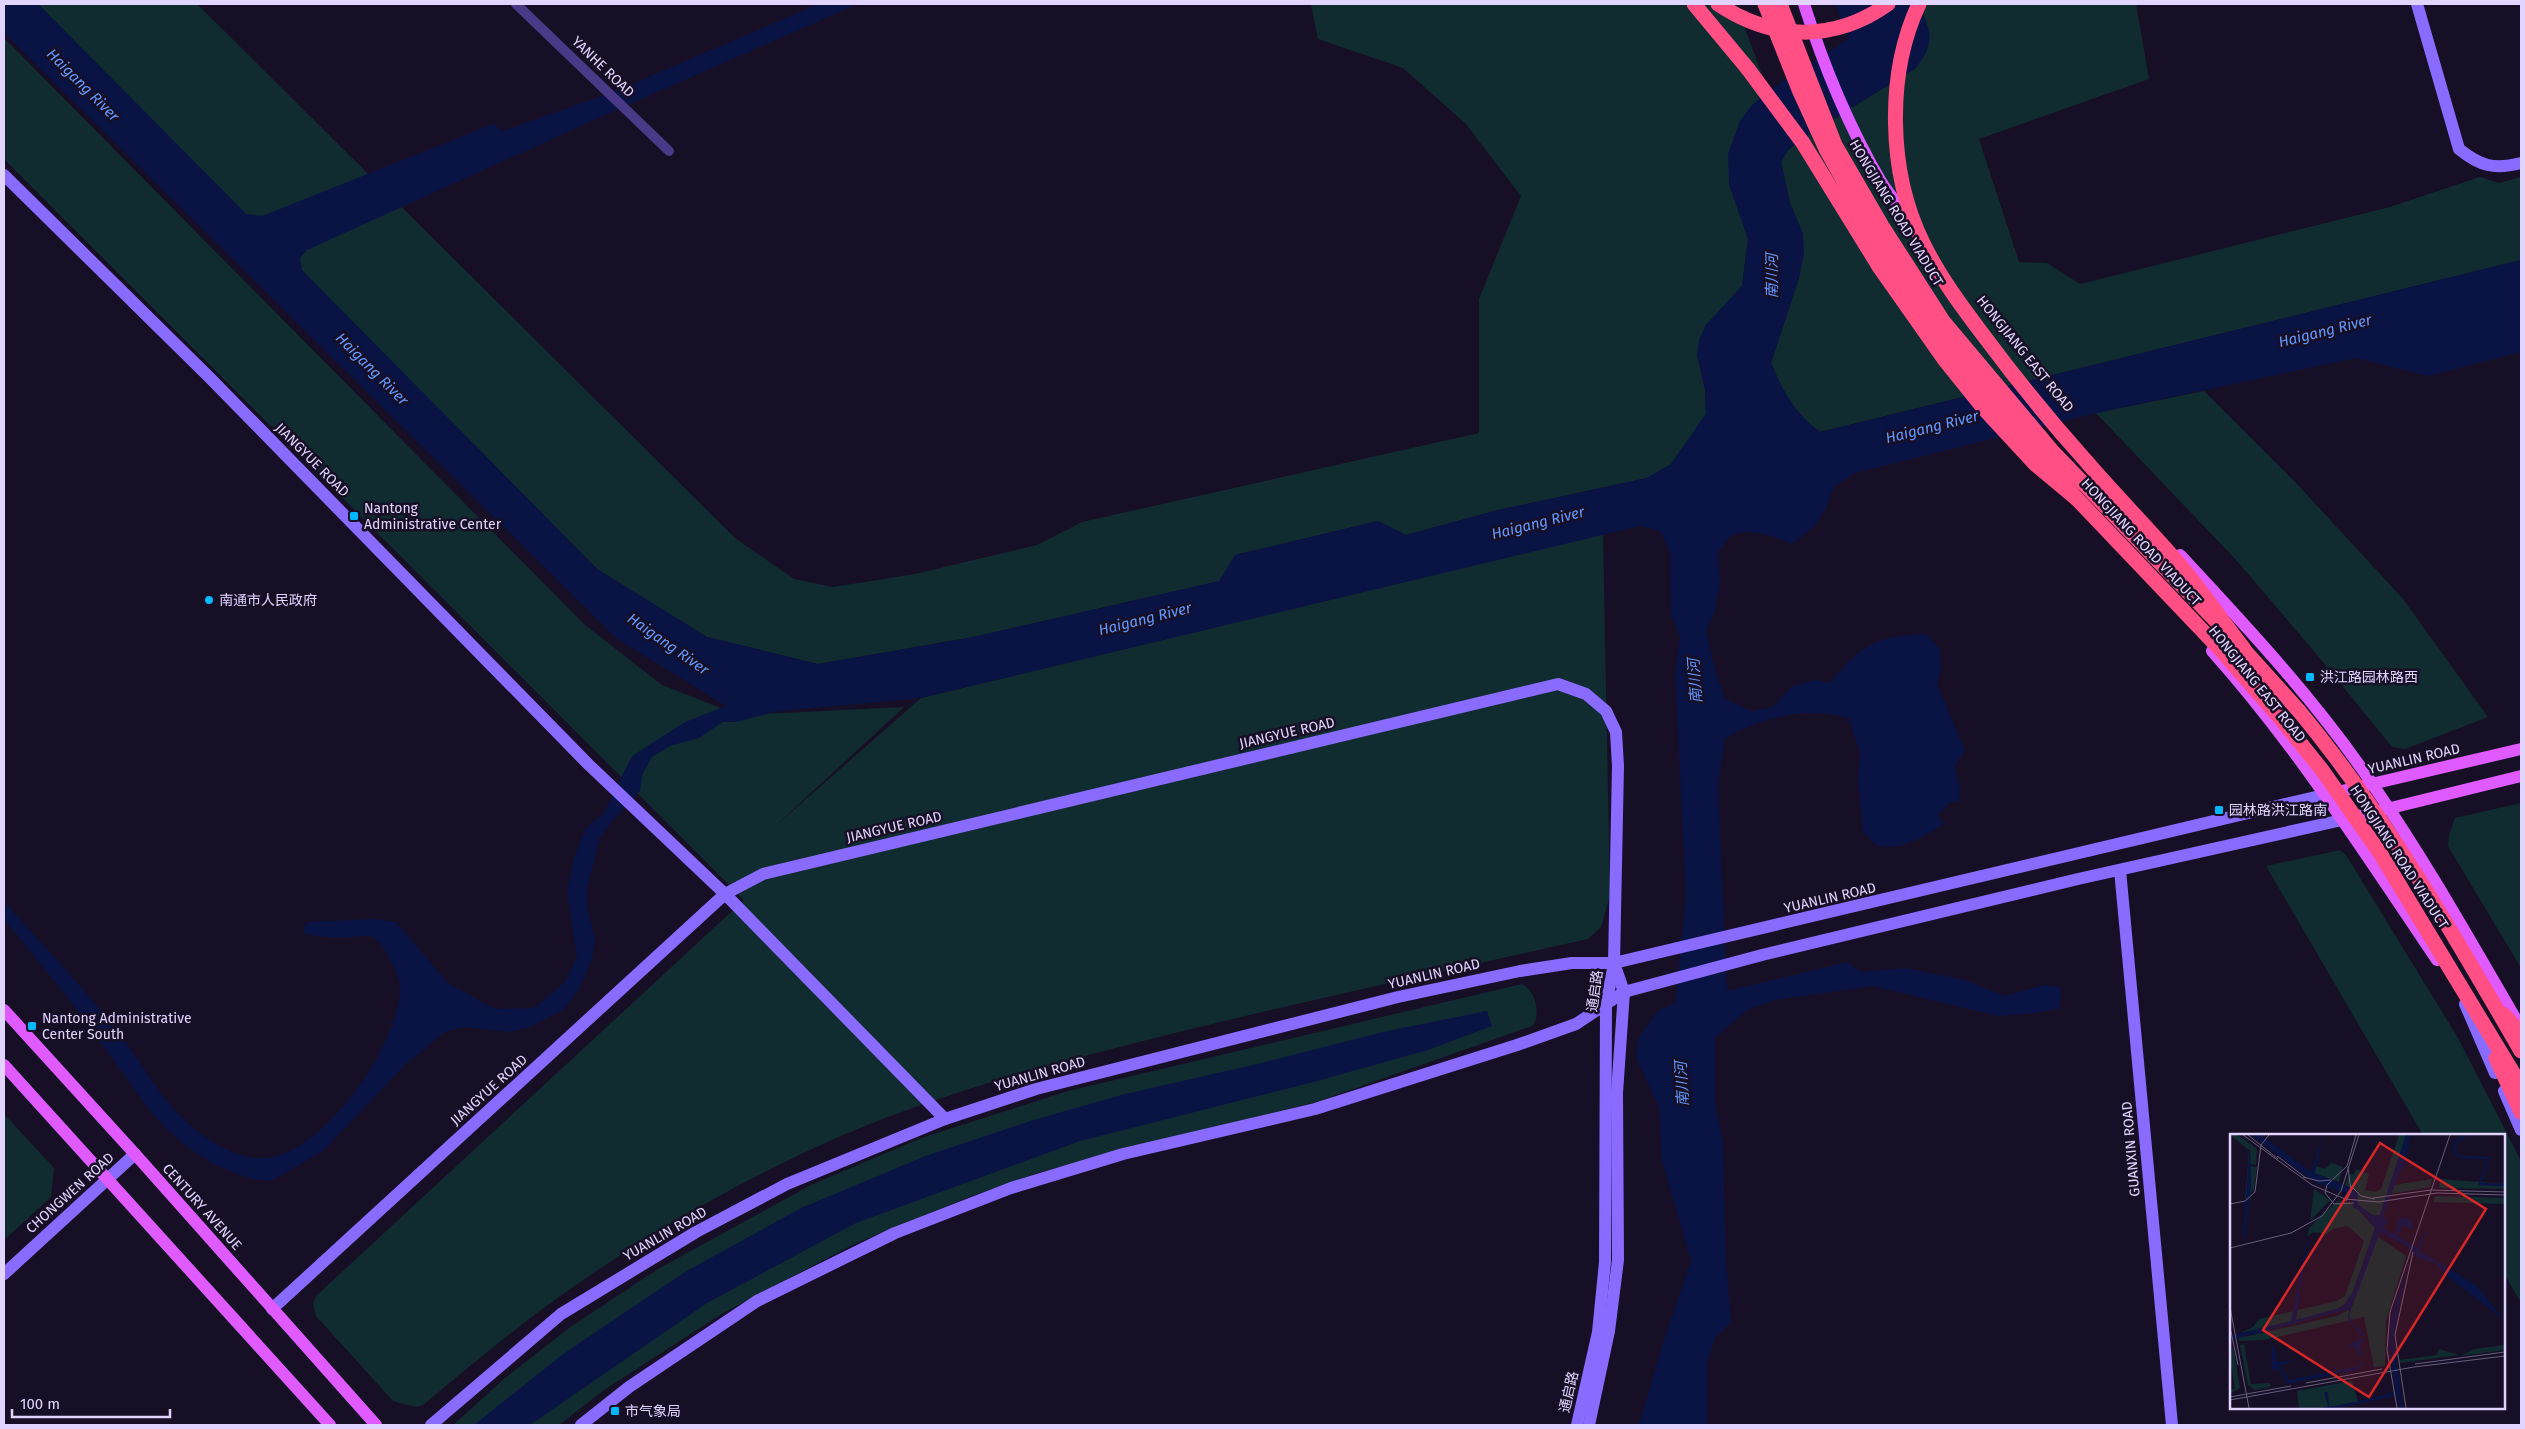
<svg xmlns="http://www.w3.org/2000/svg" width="2525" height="1429" font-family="'Fira Sans','Noto Sans SC',sans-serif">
  <rect width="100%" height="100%" fill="#170f26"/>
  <!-- green -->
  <g fill="#112c30">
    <polygon points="38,4 197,4 735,538 794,579 833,587 915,574 1037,545 1082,522 1479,433 1479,299 1521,196 1466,124 1403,68 1318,39 1311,4 1736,4 1768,91 1729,184 1748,239 1742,286 1706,325 1697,354 1705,390 1706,414 1671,464 1647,478 1498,510 1406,535 1378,521 1235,555 1220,581 973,637 818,664 707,637 597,569"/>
    <path d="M1919,4H2136L2149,79L1979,139L2019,262L2047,263L2080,284L2390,207L2480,177L2499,183L2521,177V260L1820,432C1796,415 1782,390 1771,363L1799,278L1803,234L1790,203L1781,162L1788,150L1806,136L1916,68Z"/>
    <path d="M4,38L585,625L662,685L739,715L904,707L773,828L921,698L1603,534L1610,896L1601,927L1588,939C1453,969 1318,998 1183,1031C1067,1060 951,1089 841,1136C744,1178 649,1233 563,1294C515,1328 469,1367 423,1405L415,1407L393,1401L316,1316L313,1304L316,1296L744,900L4,159Z"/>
    <polygon points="2204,391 2297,484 2403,599 2488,717 2405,749 2392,747 2318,656 2238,562 2096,413"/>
    <polygon points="2521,803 2521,968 2448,846 2449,835 2455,818"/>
    <polygon points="2340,850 2346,855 2458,1038 2521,1161 2521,1303 2504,1273 2504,1135 2423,1135 2266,866"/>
    <path d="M1522,984C1535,990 1542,1015 1532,1026L1319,1101L1044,1171L974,1195L854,1244L723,1313L604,1390L559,1425H453L504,1379L569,1328L658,1269L811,1185L921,1138L1068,1091Z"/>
    <polygon points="4,1114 54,1168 51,1197 4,1240"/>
  </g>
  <!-- water -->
  <g fill="#091445">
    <path d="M4,4H38L246,214L262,216L493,124L503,131L621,89L818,4H858L614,111L307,250L300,258L302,270L597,569L707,637L818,664L973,637L1219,581L1235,555L1378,521L1406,535L1498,510L1647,478L1671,464L1706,414L1705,390L1697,354L1699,340L1706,325L1742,286L1748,239L1729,184L1728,154L1740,121L1753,104L1768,91L1848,39L1835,4H1919C1931,32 1936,42 1916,68L1806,136L1788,150L1781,162L1790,203L1803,234L1804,254L1799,278L1771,363C1782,390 1796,415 1820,432L2521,260V352L2428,376L2356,358L2096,413L1855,473L1833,488L1826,508L1815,526L1792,544C1775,538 1747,525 1730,537C1726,541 1721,548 1718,553L1720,583L1715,611L1706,631L1716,673L1725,699L1752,711L1773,707L1792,686L1816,680L1830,683C1862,644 1876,636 1926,634L1940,649L1941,669L1937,684L1965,750L1955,767L1960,788L1959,802H1950L1938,815L1944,824C1926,835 1899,853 1877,845C1872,843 1867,835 1863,832L1858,780L1860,752L1848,718C1808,706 1760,717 1725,739L1718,784L1727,991L1847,962L1861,972L1905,968L1965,980L2004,996L2044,985L2061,987L2060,1008L2037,1013L1998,1016L1873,986L1775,1000L1747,1010L1715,1038V1102L1723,1143L1726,1263L1731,1322L1715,1338L1707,1362V1425H1639L1663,1343L1691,1261L1662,1161L1659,1108L1636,1057L1639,1036L1659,1010L1675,1003L1686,897L1675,673L1680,637L1671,614L1670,551L1660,531L1640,526L921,698L779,711L736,722H723L699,738L670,746L652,757L642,775L640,791L613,820L600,838L587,889V907L595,940L592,960L579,989L563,1010L530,1027L510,1032L464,1027L445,1032L404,1066L323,1151L271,1181L251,1179L213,1164L183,1144L154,1116L69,999L4,919V902C40,941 77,981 111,1023C148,1068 166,1117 220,1146C234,1153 250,1160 267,1158C326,1151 398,1045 400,989C401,979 392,964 387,954C383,947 377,938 369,936C364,935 356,937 350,937C335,938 320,937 305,934L303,929L308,922L373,919L396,922L448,983L495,1009L534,1008L565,982L577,957L567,892L574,858L585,829L604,813L632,756L685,722L726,706L616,638L4,33Z"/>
    <polygon points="1487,1011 1492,1026 1428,1050 1310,1083 1080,1141 856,1223 707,1303 530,1425 474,1425 563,1354 685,1272 801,1208 928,1155 1030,1121 1125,1094 1257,1064 1383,1032"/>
  </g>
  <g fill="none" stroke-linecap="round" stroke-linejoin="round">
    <!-- street -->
    <polyline stroke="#493986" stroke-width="10" points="516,4 669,151"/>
    <!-- secondary -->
    <g stroke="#896bff" stroke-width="12">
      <path d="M2417,4L2459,149C2480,166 2494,170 2521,163"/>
      <polyline points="4,175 209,377 589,765 725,894 945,1119"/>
      <polyline points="2120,870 2172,1425"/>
      <polyline points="2465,1004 2495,1073"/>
      <polyline points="2504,1091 2521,1130"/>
      <polyline points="4,1274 135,1154"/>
      <polyline points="272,1309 725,894 763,874 1558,684 1586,694 1606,711 1616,732 1618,766 1614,963 1606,1006 1605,1262 1598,1332 1577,1425"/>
      <polyline points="431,1425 561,1314 696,1232 787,1184 945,1119 1036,1089 1398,997 1520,971 1572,963 1614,963 2324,795"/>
      <polyline points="581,1425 629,1387 757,1301 895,1233 1011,1188 1123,1154 1315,1109 1517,1045 1576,1024 1624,992 1762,955 2078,879 2342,820"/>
      <polyline points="1589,1425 1609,1331 1618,1260 1617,1093 1624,992 1615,966"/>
    </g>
    <!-- primary -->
    <g stroke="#df5bff" stroke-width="12">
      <path d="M1804,4C1823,64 1848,125 1880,180C1889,195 1902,209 1912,223"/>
      <path d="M2180,555C2248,628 2317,702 2373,785C2427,863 2473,946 2521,1028"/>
      <path d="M2212,651C2297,746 2366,855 2437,960"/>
      <polyline points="2329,794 2521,749"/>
      <polyline points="2346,819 2521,776"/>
      <polyline points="4,1010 135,1154 376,1425"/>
      <polyline points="4,1065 330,1425"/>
    </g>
    <!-- highway -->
    <g stroke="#ff4f84" stroke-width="15">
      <polyline points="1694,4 1748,69"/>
      <polyline points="1765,4 1800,92 1826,149 1869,226 1927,316 1963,364 2077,499 2220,649 2280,718"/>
      <polyline points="1780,4 1835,145 1882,226 1943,321 2053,452 2220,625"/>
      <polyline points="2236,641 2299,711"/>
      <polyline points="2503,1014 2521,1033"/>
    </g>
    <!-- highway-bridge -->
    <g stroke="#ff4f84" stroke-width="15">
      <path d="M1718,4C1772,40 1833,43 1888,4"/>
      <path d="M1919,4C1886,74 1888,173 1923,243C1939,276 1962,307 1984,336C2016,379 2050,421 2086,461C2116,496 2149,529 2179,564C2202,591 2222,621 2244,649"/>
      <polyline points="1748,69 1803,143 1880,268 1944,359 1985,410 2035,464 2077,499"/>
      <path d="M2299,711C2386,816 2453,933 2521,1051"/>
      <polyline points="2280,718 2322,770 2380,853 2521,1086"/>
      <polyline points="2496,1058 2521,1112"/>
    </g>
  </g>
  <!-- markers -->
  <g fill="#00b8ff" stroke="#170f26" stroke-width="2">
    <rect x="349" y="511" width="10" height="10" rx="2.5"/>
    <circle cx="209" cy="600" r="5"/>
    <rect x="2305" y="672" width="10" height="10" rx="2.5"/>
    <rect x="2214" y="805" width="10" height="10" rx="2.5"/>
    <rect x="27" y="1021" width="10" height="10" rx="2.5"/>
    <rect x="610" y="1406" width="10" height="10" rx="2.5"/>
  </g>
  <g text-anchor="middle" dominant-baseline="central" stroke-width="5" stroke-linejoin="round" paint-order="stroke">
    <!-- street labels -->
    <g font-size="14" fill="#e1d4ff" stroke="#170f26">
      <text transform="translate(603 67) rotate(44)">YANHE ROAD</text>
      <text transform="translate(1896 213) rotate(59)">HONGJIANG ROAD VIADUCT</text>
      <text transform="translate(2025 354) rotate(51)">HONGJIANG EAST ROAD</text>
      <text transform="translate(312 460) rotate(45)">JIANGYUE ROAD</text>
      <text transform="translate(2141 542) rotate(47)">HONGJIANG ROAD VIADUCT</text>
      <text transform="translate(2257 684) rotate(51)">HONGJIANG EAST ROAD</text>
      <text transform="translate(1287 733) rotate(-13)">JIANGYUE ROAD</text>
      <text transform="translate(2414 759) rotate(-13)">YUANLIN ROAD</text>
      <text transform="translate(894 827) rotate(-13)">JIANGYUE ROAD</text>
      <text transform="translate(2399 857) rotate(57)">HONGJIANG ROAD VIADUCT</text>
      <text transform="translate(1830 898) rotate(-13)">YUANLIN ROAD</text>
      <text transform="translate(1434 974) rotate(-13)">YUANLIN ROAD</text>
      <text transform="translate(1595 991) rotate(-82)">通启路</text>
      <text transform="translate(1040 1074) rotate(-16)">YUANLIN ROAD</text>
      <text transform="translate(489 1090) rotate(-42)">JIANGYUE ROAD</text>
      <text transform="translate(2131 1149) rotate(-95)">GUANXIN ROAD</text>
      <text transform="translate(70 1193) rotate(-42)">CHONGWEN ROAD</text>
      <text transform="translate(202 1207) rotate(48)">CENTURY AVENUE</text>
      <text transform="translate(665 1234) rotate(-30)">YUANLIN ROAD</text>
      <text transform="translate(1569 1392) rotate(-77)">通启路</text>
    </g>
    <!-- poi labels -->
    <g font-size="14" fill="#e1d4ff" stroke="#170f26" text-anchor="start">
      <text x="364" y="508">Nantong<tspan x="364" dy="16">Administrative Center</tspan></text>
      <text x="219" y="600">南通市人民政府</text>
      <text x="2320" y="677">洪江路园林路西</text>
      <text x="2229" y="810">园林路洪江路南</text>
      <text x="42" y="1018">Nantong Administrative<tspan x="42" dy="16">Center South</tspan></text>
      <text x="625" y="1411">市气象局</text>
    </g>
    <!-- water labels -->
    <g font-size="15" font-style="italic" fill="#629aff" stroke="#170f26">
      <text transform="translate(83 85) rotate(45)">Haigang River</text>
      <text transform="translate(1772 276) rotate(-90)">南川河</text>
      <text transform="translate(2325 331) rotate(-14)">Haigang River</text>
      <text transform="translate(372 369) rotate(45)">Haigang River</text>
      <text transform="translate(1932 427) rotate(-14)">Haigang River</text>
      <text transform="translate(1538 523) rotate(-14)">Haigang River</text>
      <text transform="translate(1145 619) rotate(-14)">Haigang River</text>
      <text transform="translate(668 644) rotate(35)">Haigang River</text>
      <text transform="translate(1695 681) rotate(-94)">南川河</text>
      <text transform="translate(1682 1084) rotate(-93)">南川河</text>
    </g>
  </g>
  <!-- overview -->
  <g transform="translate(2230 1134)">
    <rect width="275" height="275" fill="#170f26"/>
    <path d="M0,1H8L27,15L26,31L18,30L19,16ZM169,1H176L150,81L142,82L128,71L127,57L115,51L119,40H124L126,35L139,40L135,56L146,58L151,55ZM101,29L113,33L109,48L84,39L86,32L95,35ZM18,32L27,33L24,56L15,65ZM202,45L200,53L161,60L164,51ZM210,45L275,50V55L209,54ZM84,55L100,66L80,87ZM205,62L275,64V70L203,68ZM107,67L122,69L145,94L120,166L103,178L10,199L23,193L29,185L107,167L115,162L134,107L118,92L103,95L97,100L83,98L77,103L79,94ZM147,102L176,122L156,187L155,232L144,233L134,183L34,206L9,207V204L107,182L120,175ZM14,210L21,250L40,249V253L25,256L18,251L10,211ZM275,211V216L231,222L244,215ZM3,212L10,254L0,260V256L5,255L0,225ZM209,215L229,221L171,229L169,226L207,221ZM122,247L128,268L91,274H69L67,257Z" fill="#112c30"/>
    <path d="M21,1H31L81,38L93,1L85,39L127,57L128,71L144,82L150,81L176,1H181L174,33L169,38L154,80L157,88L154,94L165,101L169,83L180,85L184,95L172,92L168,102L187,114L190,104L204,90L193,103L190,117L246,151L275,187L216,141L205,129L187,124L178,113L150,98L119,181L123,191L132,197L134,201L130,211L133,231L126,236L57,250L51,236L42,235V214L44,211L47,228L64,226L50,232L59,246L130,232L132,225L126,214L121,212L116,216L120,210L133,203L122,191L118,184L119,175L0,206V202L61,187L79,94L66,186L113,173L125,154L145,94L135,80L123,73L121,61L84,48ZM20,10L21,52L15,106L13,102ZM177,133L163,204L173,274H170L167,260L160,263L109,274H92L98,272L94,258H98L99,272H107L166,258L159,205L162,181Z" fill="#091445"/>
    <path fill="none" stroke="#091445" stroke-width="2.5" d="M236,1L226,8L224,17L230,23L258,24L250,50L275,51"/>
    <path fill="none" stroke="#685e7d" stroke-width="1" d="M13,1L82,51L115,65L148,68L207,59L275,61M18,1L48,25M47,22L76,44M73,43L89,47L101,46M121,52L131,62L145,65M143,64L201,56L275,58M116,67L121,58L118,33M124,69L104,70L95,59L97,51L117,32L126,1M0,70L15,67L25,58L31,11L39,1M0,114L61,99L92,82L111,57L129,1M0,173L19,274M0,193L8,231M185,230L275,218M76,249L152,235M0,263L61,252M0,266L184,233L275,222M167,274L157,216L160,178L220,1M176,274L165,201L183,118"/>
    <path fill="#d62828" fill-opacity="0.15" stroke="#d62828" stroke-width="2.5" d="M150,9L256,75L139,263L33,196Z"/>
    <rect width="275" height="275" fill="none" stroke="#e1d4ff" stroke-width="2.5"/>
  </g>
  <!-- border -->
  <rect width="2525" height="1429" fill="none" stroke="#e1d4ff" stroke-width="10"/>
  <!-- scale -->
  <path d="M12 1409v8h158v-8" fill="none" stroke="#e1d4ff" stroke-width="2.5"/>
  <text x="20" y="1409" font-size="15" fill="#e1d4ff" stroke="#170f26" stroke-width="4" paint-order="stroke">100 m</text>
</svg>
